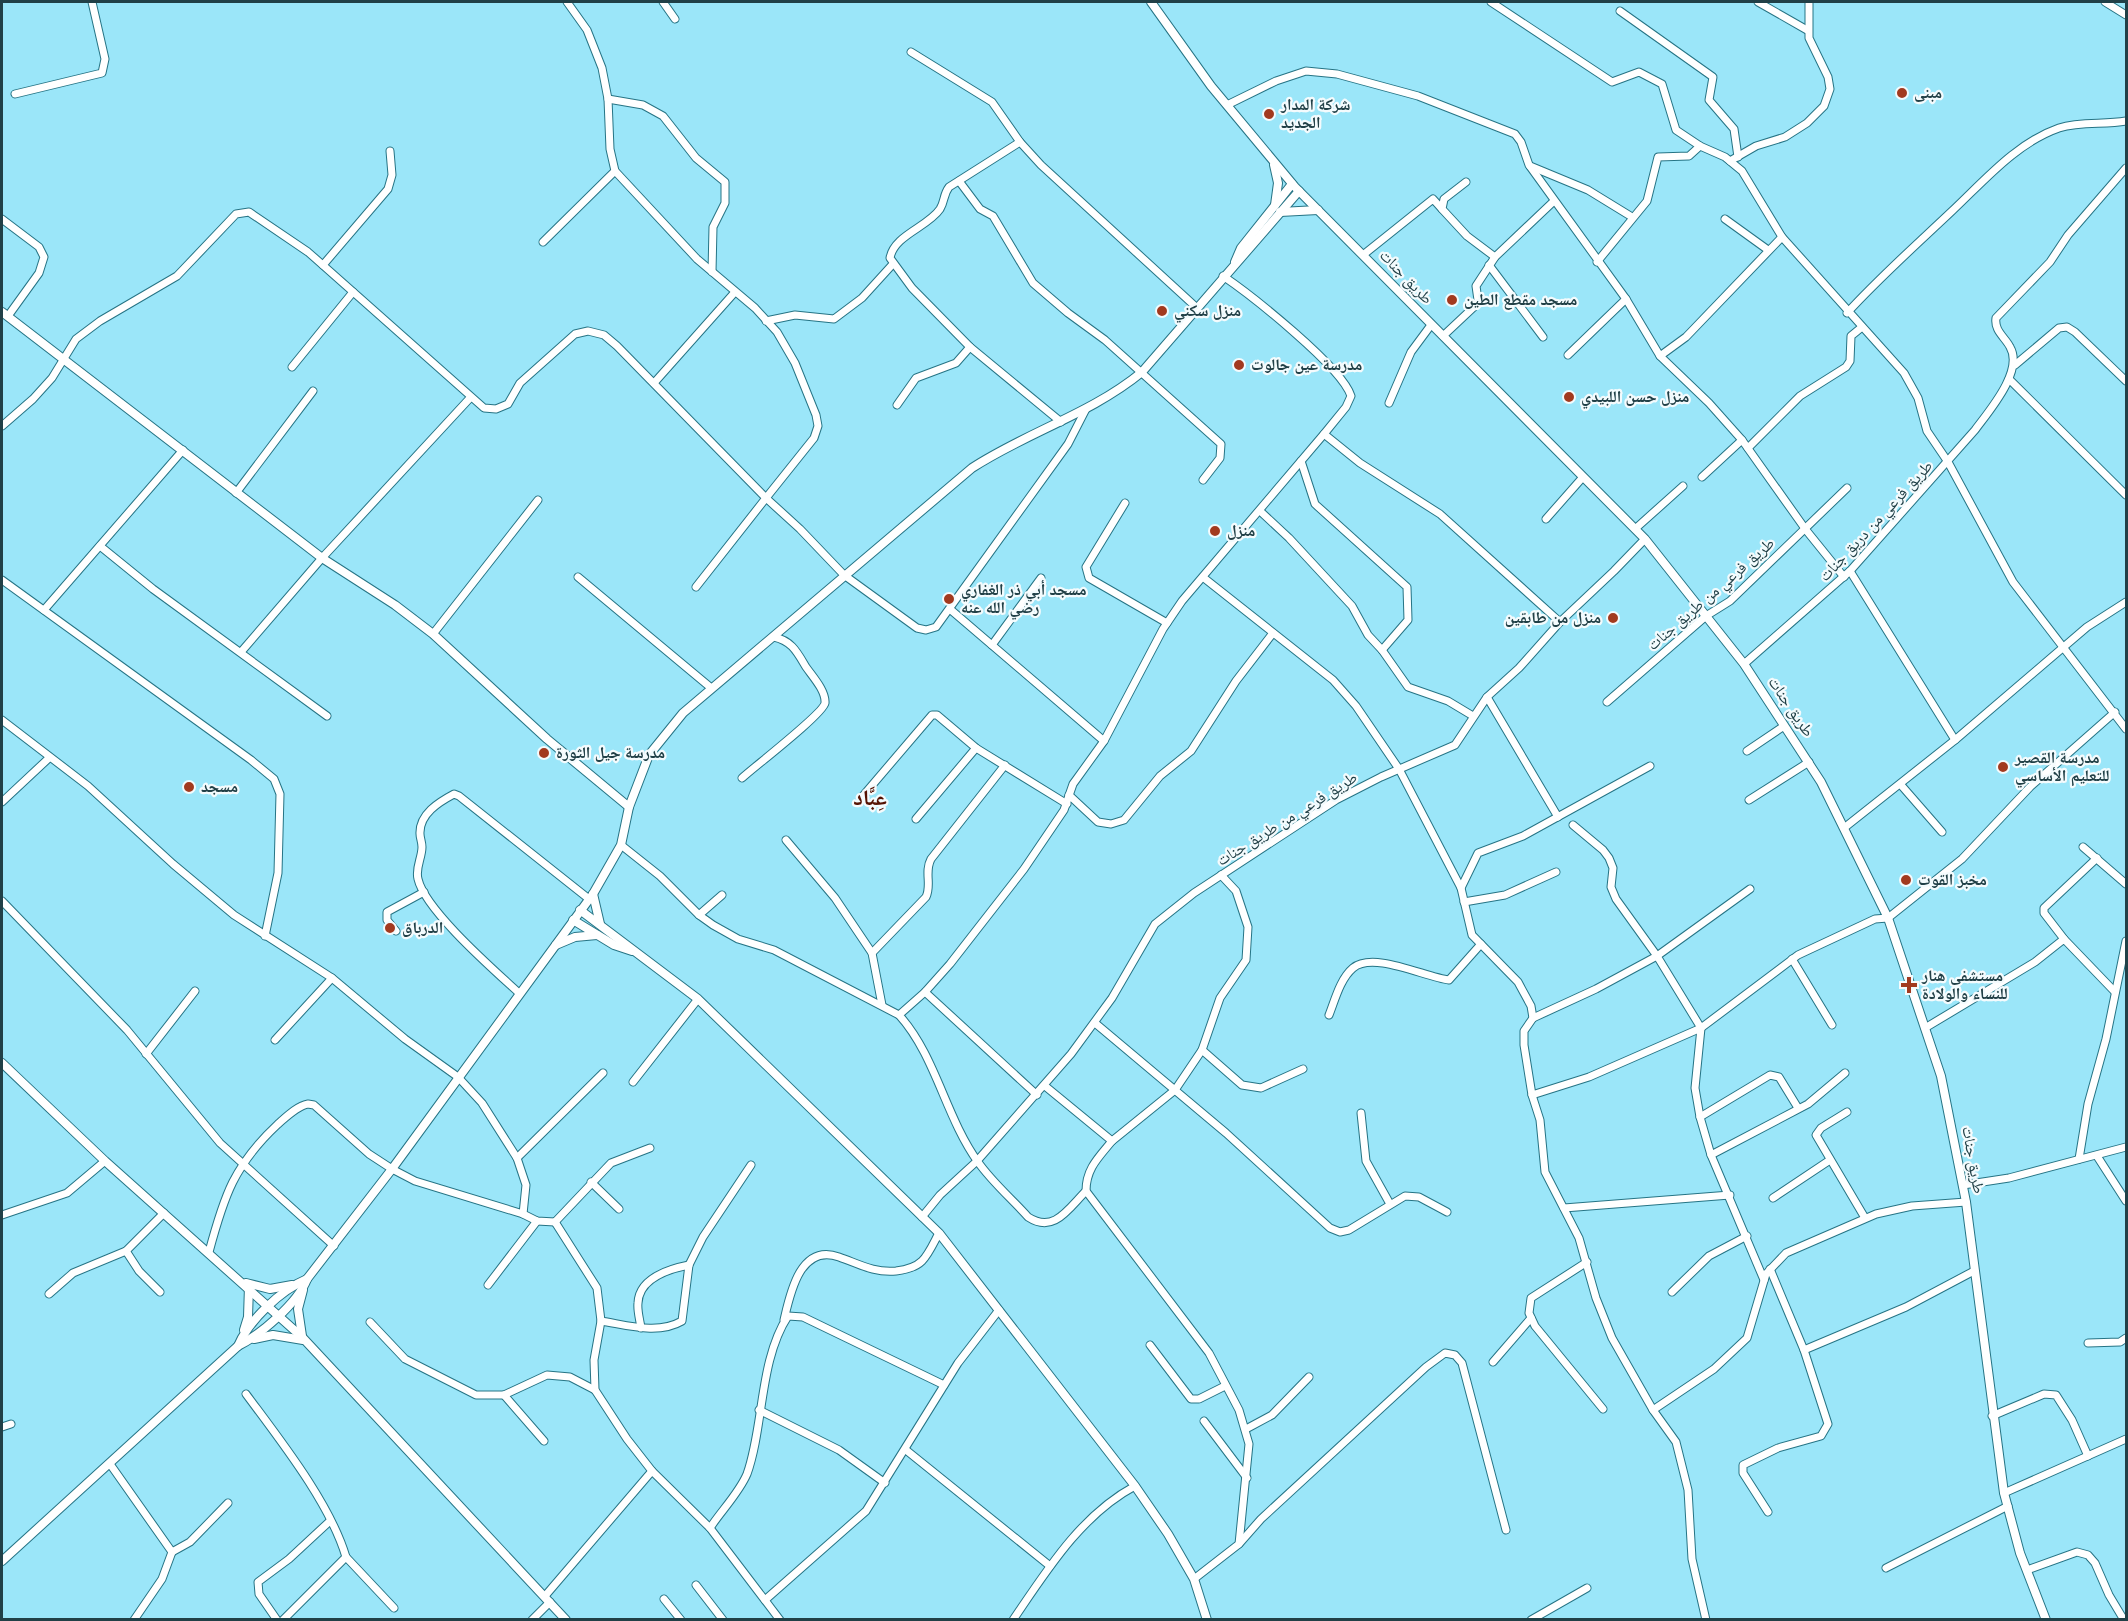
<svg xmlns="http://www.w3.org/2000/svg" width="2128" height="1621" font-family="'Nunito Sans','Noto Naskh Arabic',sans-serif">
  <rect width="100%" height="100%" fill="#9be6f9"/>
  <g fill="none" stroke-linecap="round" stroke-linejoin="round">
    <defs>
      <g id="minor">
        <polyline points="567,2 587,30 602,68 608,99 610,149 615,171 697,259 755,308 777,332 795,363 816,415 818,426 814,438 766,498 800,529 844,575 917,628 926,630 936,627 1068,444 1086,409"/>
        <polyline points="663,2 675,19"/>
        <polyline points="1491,2 1612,82 1639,72 1662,84 1676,130 1700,146 1725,157 1742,171 1782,237 1904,373 1918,398 1927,431 1948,462 2013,582 2126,729"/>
        <polyline points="1758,2 1807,30"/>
        <polyline points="2105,2 2126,15"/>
        <polyline points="1620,11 1713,77 1709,100 1734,129 1738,157"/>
        <polyline points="911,52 992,102 1020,142 1041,165 1197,308"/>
        <polyline points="15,94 102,73 105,59 92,2"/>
        <polyline points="608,99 643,105 663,116 696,158 725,182 725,203 713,227 712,272"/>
        <polyline points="1227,105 1276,81 1306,71 1337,74 1418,96 1515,134 1521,142 1529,165 1626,299 1660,356 1709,403 1742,440 1806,530 1844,577"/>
        <path d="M1020,142L949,187C943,195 945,201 940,209C928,227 894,235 890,258L912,288L970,347L1061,422"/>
        <polyline points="1730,161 1756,146 1785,137 1807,123 1824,106 1830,89 1828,77 1809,38 1809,2"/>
        <polyline points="1530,166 1588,190 1632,217"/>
        <polyline points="959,181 980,209 993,216 1033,283 1068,313 1105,340 1221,444 1220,458 1203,480"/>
        <polyline points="1466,182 1444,199 1442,209 1467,236 1495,257"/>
        <polyline points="2,219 39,247 44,257 39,273 8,316"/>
        <polyline points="1725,219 1768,250"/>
        <polyline points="543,242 615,171"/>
        <polyline points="1363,255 1433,199 1442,209"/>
        <polyline points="1597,262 1647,201 1658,157 1689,156 1700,146"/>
        <polyline points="323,265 388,189 392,175 390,151"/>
        <polyline points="1489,265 1543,337"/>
        <path d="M1847,313C1880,277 1916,245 1952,211C1984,181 2016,143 2059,128C2081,121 2104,125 2126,121"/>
        <polyline points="766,321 795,315 834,319 862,298 892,265"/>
        <polyline points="1443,336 1476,305 1478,300 1476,286 1495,257 1554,201"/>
        <polyline points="1568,355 1626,299"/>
        <polyline points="1660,356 1686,337 1782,237"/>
        <polyline points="2015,365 2059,328 2067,327 2075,332 2126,381"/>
        <polyline points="292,367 353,292"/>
        <polyline points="2009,379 2126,495"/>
        <polyline points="654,383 735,292"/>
        <polyline points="1389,403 1411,352 1431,325"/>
        <polyline points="897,405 916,378 956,363 970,347"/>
        <polyline points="2,426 33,399 52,378 76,339 100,321 177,276 236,214 249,212 308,252 484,408 496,409 508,404 520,383 575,334 588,331 604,335 617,346 766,498 696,587"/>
        <polyline points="1324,434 1360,463 1440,514 1560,622"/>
        <polyline points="1748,448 1800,396 1846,367 1850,361 1851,336 1862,327"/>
        <polyline points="1301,461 1315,504 1407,587 1408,620 1382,650"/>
        <polyline points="1702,477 1742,440"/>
        <polyline points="236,493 313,391"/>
        <polyline points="1125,503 1086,567 1089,578 1167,623"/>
        <polyline points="1260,511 1289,538 1352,606 1368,635 1382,650 1408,687 1448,701 1473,716"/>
        <polyline points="1546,519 1583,477"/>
        <polyline points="1635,529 1683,486"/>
        <polyline points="100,546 153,589 327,716"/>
        <polyline points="1850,571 1955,740"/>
        <polyline points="578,577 710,687"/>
        <polyline points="1204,578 1333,680 1356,706 1399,769 1461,888"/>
        <polyline points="2,580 251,760 274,779 280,794 278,873 265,936"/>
        <polyline points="44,610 183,450"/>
        <polyline points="951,610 1104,741"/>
        <polyline points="433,634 538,500"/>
        <polyline points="992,645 1041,578"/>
        <polyline points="241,652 322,558 470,398"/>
        <path d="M1744,664L1850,571L1975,430C1989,411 2024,371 2010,347C2005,337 1994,331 1996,318L2050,262L2068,235L2126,168"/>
        <polyline points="1487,697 1558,817"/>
        <polyline points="1607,702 1706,616 1730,601 1847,488"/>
        <polyline points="2,720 88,786 173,864 234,915 332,978 405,1039 458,1077 482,1103 517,1158 526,1185 523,1214"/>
        <polyline points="1747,751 1784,726"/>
        <polyline points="1650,766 1523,836 1478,853 1461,888 1472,935 1518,982 1531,1006 1533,1018 1524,1031 1524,1045 1532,1095 1540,1120 1545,1172 1579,1238 1596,1298 1612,1338 1653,1410 1676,1442 1688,1490 1692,1559 1706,1620"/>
        <path d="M742,778C754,767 823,714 825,703C826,691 813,677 806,667C797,652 792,641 774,637"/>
        <polyline points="1901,785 1942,832"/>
        <polyline points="1069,795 1098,822 1111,824 1124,820 1160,776 1191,751 1236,681 1273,633"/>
        <polyline points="862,797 932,715 937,715 976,748"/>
        <polyline points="1749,800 1809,762"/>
        <polyline points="2,802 49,758"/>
        <polyline points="916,819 976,748 1067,804"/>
        <polyline points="1573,825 1603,850 1609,858 1613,868 1611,887 1616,899 1657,956 1701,1028 1695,1088 1700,1117 1711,1155 1764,1280"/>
        <polyline points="1844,828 1955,740 2087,627 2126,602"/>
        <polyline points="786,840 835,898 872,953 882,1005"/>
        <polyline points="621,845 660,876 699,915 713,925 738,939 774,950 899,1015"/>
        <polyline points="2083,847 2126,884"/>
        <polyline points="2,901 127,1030 220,1143 334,1246"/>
        <polyline points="1464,902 1505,895 1556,872"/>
        <polyline points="699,915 722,895"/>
        <polyline points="396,931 387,920 387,912 424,892"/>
        <polyline points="2064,939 2044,913 2044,908 2097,858"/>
        <path d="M872,953L926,897C932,885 924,872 931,859L1005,765"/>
        <polyline points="1792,959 1832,1025"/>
        <polyline points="925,992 1037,1095"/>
        <path d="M519,993C494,970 425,910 418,879C415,868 422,858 422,847C422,842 420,838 420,834C419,814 439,802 454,794L459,796L589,899"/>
        <path d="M1329,1015C1335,1000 1340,979 1353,968C1373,951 1425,977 1449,980L1481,944"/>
        <polyline points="1533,1018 1596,989 1657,956 1750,889"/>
        <polyline points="1095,1023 1226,1133 1330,1228 1340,1232 1349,1230 1405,1196 1419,1197 1447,1212"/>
        <polyline points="1925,1028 2035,962 2064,939 2115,992"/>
        <polyline points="275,1040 332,978"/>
        <polyline points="1202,1050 1242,1085 1261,1088 1303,1069"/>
        <polyline points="146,1054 195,991"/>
        <polyline points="633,1082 698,999"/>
        <path d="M1045,1086L1112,1141C1098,1158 1086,1169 1086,1191L1209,1353L1239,1410L1249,1444L1239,1544L1194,1579"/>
        <polyline points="1532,1095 1589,1077 1701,1028 1798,955 1875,919 1888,918 1962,859 2030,787 2115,712"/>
        <polyline points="1847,1112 1821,1128 1816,1135 1865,1218"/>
        <polyline points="1361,1113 1366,1161 1390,1204"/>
        <polyline points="1700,1117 1770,1075 1779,1077 1798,1108"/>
        <polyline points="1112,1141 1175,1090 1202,1050 1220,998 1246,960 1248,927 1236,891 1221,875"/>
        <polyline points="1711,1155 1808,1104 1845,1073"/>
        <polyline points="2097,1156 2126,1201"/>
        <polyline points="517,1158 603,1073"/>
        <polyline points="2079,1159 2088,1104 2106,1039 2126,941"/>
        <polyline points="591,1182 619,1209"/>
        <polyline points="1963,1185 2009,1178 2126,1147"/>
        <path d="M1086,1191C1068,1209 1054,1234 1028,1217C1012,1199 992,1182 978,1162C945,1116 936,1056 899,1015L925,992L950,964L1024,869L1064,810L1073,784L1104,741L1163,629L1182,601L1324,434L1346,407L1351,396C1342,367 1251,295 1223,276"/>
        <polyline points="1773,1198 1830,1160"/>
        <polyline points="1564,1208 1730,1195"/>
        <polyline points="2,1215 67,1193 105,1161"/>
        <polyline points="922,1217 940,1195 977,1161 1071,1054 1112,998 1155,924 1194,893 1336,800 1381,777 1455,745 1487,697 1519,668 1560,622 1614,571 1645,539"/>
        <polyline points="555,1222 597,1288 601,1321 594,1360 595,1390 627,1439 652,1471 710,1528 780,1620"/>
        <polyline points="555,1222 611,1163 650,1148"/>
        <polyline points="126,1251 139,1271 160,1292"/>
        <path d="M209,1252C224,1196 234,1165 278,1124C286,1117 297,1106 308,1104L314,1105L369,1154L392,1169L415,1181L523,1214L537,1221L555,1222"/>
        <polyline points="1587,1262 1531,1298 1529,1313 1535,1326 1603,1409"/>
        <polyline points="488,1285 537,1221"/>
        <polyline points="1672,1292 1709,1256 1747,1236"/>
        <polyline points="49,1294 73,1273 126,1251 164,1213"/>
        <path d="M784,1320C790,1294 800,1243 839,1257C859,1264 874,1273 896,1271C904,1270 916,1267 922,1261C929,1254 934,1242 939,1233"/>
        <path d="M601,1321C627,1325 658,1335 682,1321L689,1265L703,1237L751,1165"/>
        <polyline points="370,1322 405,1359 476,1395 504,1395 547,1375 570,1377 595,1390"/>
        <path d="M641,1328C640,1320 637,1311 638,1303C639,1278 669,1269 689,1265"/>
        <polyline points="2088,1343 2120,1342 2126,1338"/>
        <polyline points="1150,1345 1191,1399 1199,1399 1225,1386"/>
        <polyline points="1804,1350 1906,1307 1974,1271"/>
        <polyline points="1493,1362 1531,1318"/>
        <path d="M246,1394C280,1440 330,1503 346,1557L283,1620"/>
        <polyline points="504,1395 544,1441"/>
        <polyline points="759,1410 839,1450 885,1483"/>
        <polyline points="1653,1410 1714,1369 1747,1338 1766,1274 1786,1253 1876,1214 1912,1206 1966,1202"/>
        <polyline points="1992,1416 2044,1394 2056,1395 2072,1420 2088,1456"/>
        <polyline points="1204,1421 1247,1478"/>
        <polyline points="2,1427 11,1424"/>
        <polyline points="1246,1429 1272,1415 1309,1377"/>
        <polyline points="906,1450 1050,1566"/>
        <polyline points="110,1464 172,1552 162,1579 134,1620"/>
        <polyline points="2004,1493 2126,1439"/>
        <polyline points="1768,1512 1743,1473 1743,1465 1778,1448 1821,1436 1828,1424 1804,1350 1770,1269"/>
        <path d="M710,1528C721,1511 739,1493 747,1474C764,1427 759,1360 788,1316L803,1317L944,1385"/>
        <polyline points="1239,1544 1261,1519 1426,1367 1445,1353 1455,1355 1462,1363 1506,1530"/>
        <polyline points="172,1552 190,1542 228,1503"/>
        <polyline points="346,1557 394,1608"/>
        <polyline points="1886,1568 2008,1506"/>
        <polyline points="2027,1570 2077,1552 2088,1555 2095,1563 2109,1595 2124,1620"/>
        <polyline points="696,1585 723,1620"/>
        <polyline points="545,1596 652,1471"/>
        <polyline points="664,1599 681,1620"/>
        <polyline points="765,1600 866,1511 958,1363 999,1310"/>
        <polyline points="277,1620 259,1594 258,1582 289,1559 330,1521"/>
        <polyline points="532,1620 550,1602"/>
        <path d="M1013,1620C1047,1570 1081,1515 1135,1486"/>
        <polyline points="1531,1620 1587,1588"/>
      </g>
      <g id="tertiary">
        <polyline points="1151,2 1211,86 1295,187 1645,539 1744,664 1821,782 1888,918 1941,1076 1966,1202 2004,1493 2020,1553 2046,1620"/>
        <polyline points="1274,165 1278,183 1275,205"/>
        <polyline points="1280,212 1318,210"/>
        <polyline points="1235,262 1241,248 1292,184"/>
        <polyline points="2,312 322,558 395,605 433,634 547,739 629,807"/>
        <polyline points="593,894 600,924"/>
        <polyline points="580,910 698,999 939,1233 1135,1486 1168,1534 1194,1579 1207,1620"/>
        <polyline points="573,920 614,945 632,951"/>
        <polyline points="556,945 575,937 597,935"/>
        <polyline points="2,1063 105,1161 302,1337 566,1620"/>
        <polyline points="246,1283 270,1289 292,1285"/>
        <polyline points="244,1330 248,1317 249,1286"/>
        <polyline points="302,1336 298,1309 303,1290"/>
        <polyline points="254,1339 273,1335 303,1340"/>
        <path d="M238,1346C249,1320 281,1290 307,1279"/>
        <path d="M2,1561L238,1346C260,1335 298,1303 307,1279L392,1169L593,894L621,845L629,807L649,755L683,713L972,468C1027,432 1091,414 1142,372L1299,191"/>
      </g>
    </defs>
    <!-- minor casing -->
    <use href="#minor" stroke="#267485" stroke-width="9"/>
    <!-- tertiary casing -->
    <use href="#tertiary" stroke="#267485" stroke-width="10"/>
    <!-- minor -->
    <use href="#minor" stroke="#fff" stroke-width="7"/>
    <!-- tertiary -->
    <use href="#tertiary" stroke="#fff" stroke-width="8"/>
  </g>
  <!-- markers -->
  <g fill="#a23a1f" stroke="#f4fbfd" stroke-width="2">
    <circle cx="1902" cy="93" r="6"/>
    <circle cx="1269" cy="114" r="6"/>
    <circle cx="1452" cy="300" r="6"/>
    <circle cx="1162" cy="311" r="6"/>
    <circle cx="1239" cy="365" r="6"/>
    <circle cx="1569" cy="397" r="6"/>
    <circle cx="1215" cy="531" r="6"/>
    <circle cx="949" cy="599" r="6"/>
    <circle cx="1613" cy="618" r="6"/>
    <circle cx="544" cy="753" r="6"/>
    <circle cx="2003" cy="767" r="6"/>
    <circle cx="189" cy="787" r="6"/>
    <circle cx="1906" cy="880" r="6"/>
    <circle cx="390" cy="928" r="6"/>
    <path d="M1906 976h6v6h6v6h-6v6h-6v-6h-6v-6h6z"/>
  </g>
  <g text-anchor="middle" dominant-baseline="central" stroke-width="4.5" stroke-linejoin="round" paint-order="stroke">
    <!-- poi labels -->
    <g font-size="16" font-weight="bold" fill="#214047" stroke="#f4fbfd" text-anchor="start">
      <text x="1914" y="93">مبنى</text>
      <text x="1281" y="105">شركة المدار<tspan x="1281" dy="18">الجديد</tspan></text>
      <text x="1464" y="300">مسجد مقطع الطين</text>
      <text x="1174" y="311">منزل سكني</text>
      <text x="1251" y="365">مدرسة عين جالوت</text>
      <text x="1581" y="397">منزل حسن اللبيدي</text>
      <text x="1227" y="531">منزل</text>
      <text x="961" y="590">مسجد أبي ذر الغفاري<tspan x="961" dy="18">رضي الله عنه</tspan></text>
      <text x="1601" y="618" text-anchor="end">منزل من طابقين</text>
      <text x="556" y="753">مدرسة جيل الثورة</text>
      <text x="2015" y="758">مدرسة القصير<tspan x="2015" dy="18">للتعليم الأساسي</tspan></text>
      <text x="201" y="787">مسجد</text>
      <text x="1918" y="880">مخبز القوت</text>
      <text x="402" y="928">الدرباق</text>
      <text x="1922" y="976">مستشفى هنار<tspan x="1922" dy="18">للنساء والولادة</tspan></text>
    </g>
    <!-- street labels -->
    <g font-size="16" fill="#214047" stroke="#f4fbfd">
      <text transform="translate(1406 277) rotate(46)">طريق جنات</text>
      <text transform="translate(1876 521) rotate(-47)">طريق فرعي من دريق جنات</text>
      <text transform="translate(1711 594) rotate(-41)">طريق فرعي من طريق جنات</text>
      <text transform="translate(1791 707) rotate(56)">طريق جنات</text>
      <text transform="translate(1287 819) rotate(-32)">طريق فرعي من طريق جنات</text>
      <text transform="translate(1973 1160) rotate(80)">طريق جنات</text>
    </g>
    <!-- district labels -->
    <g font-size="22" font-weight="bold" fill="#551303" stroke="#f4fbfd">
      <text x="870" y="798">عِبَّاد</text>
    </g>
  </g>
  <!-- border -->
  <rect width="2128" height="1621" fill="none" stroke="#214047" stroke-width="6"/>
</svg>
